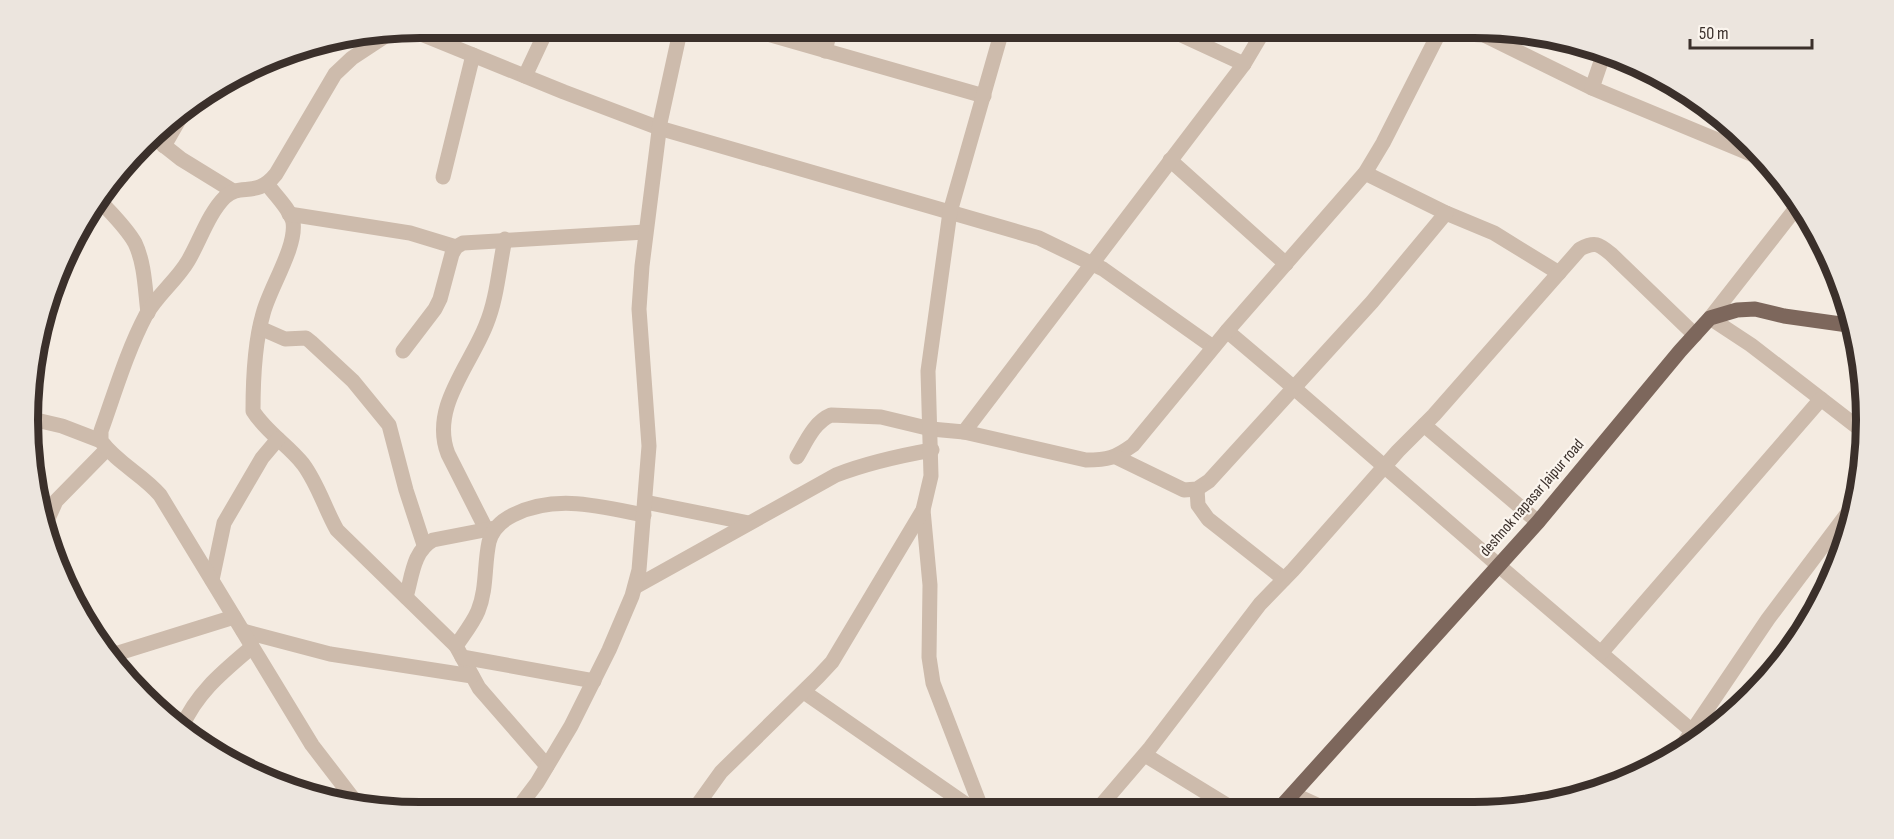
<svg xmlns="http://www.w3.org/2000/svg" width="1894" height="839" font-family="'Sofia Sans Condensed',sans-serif">
  <rect width="100%" height="100%" fill="#f4ebe1"/>
  <g fill="none" stroke-linecap="round" stroke-linejoin="round">
    <!-- minor -->
    <g stroke="#cdbbac" stroke-width="15">
      <polyline points="743,27 984,96"/>
      <polyline points="1164,27 1244,64"/>
      <polyline points="1468,27 1592,88 1768,161"/>
      <polyline points="409,29 564,92 659,128 1039,238 1103,269 1213,347"/>
      <polyline points="825,51 831,27"/>
      <polyline points="525,76 548,27"/>
      <polyline points="1592,88 1605,50"/>
      <polyline points="152,136 181,159 233,191"/>
      <polyline points="164,146 184,111"/>
      <polyline points="1170,160 1286,264"/>
      <polyline points="1365,173 1446,213 1494,233 1559,273"/>
      <polyline points="443,177 473,55"/>
      <path d="M267,184C275,195 290,209 293,222C297,247 269,289 263,314C255,341 253,383 253,411C266,432 288,445 303,464C318,484 325,509 337,530L456,646L479,688L547,766"/>
      <path d="M99,200C111,213 126,227 135,243C145,264 145,290 148,313"/>
      <polyline points="1800,203 1710,318 1751,345 1865,433"/>
      <polyline points="289,214 410,233 456,247"/>
      <polyline points="260,328 285,339 306,338 311,342 353,381 389,425 406,490 424,545"/>
      <polyline points="1227,331 1279,375 1498,565 1692,731 1702,737"/>
      <polyline points="403,351 435,309 440,299 452,254 456,247 463,243 645,232"/>
      <polyline points="32,419 62,426 101,441"/>
      <polyline points="1424,425 1538,522"/>
      <polyline points="964,432 1244,64 1266,27"/>
      <path d="M797,457C806,442 814,422 831,415L881,417L931,429L964,432L1086,460C1108,460 1115,458 1133,445L1227,331L1365,173L1383,143L1442,27"/>
      <polyline points="1116,457 1184,490 1197,489 1209,481 1372,302 1446,213"/>
      <polyline points="1197,489 1198,505 1208,519 1284,579"/>
      <polyline points="645,502 749,523"/>
      <polyline points="923,510 930,585 929,657 933,683 982,810"/>
      <polyline points="47,521 56,501 107,449"/>
      <path d="M486,529L448,454C430,408 470,366 486,325C497,299 499,267 505,239"/>
      <polyline points="212,580 224,523 262,458 278,439"/>
      <path d="M635,587L836,475C867,463 898,456 932,450"/>
      <path d="M406,597C412,577 413,551 433,540L495,528"/>
      <polyline points="243,631 330,654 472,676"/>
      <path d="M456,646C464,634 473,623 478,611C487,589 484,565 489,542C492,530 501,521 513,515C555,494 599,506 644,515"/>
      <polyline points="1601,653 1821,399"/>
      <polyline points="112,655 234,617"/>
      <polyline points="462,657 594,681"/>
      <polyline points="804,692 974,810"/>
      <path d="M182,727C197,692 224,671 252,647"/>
      <polyline points="1678,752 1768,619 1856,502"/>
      <polyline points="1145,755 1233,809"/>
      <polyline points="1293,794 1326,809"/>
      <path d="M355,801L312,745L160,495C142,474 118,464 101,441V431C115,392 127,351 146,315C157,295 177,280 188,261C200,241 208,214 225,197C241,182 256,199 276,174L335,74L352,58L393,31"/>
      <path d="M1097,810L1150,748L1260,604L1293,570L1398,451L1434,415L1580,249C1595,241 1599,244 1611,254L1695,335"/>
      <polyline points="693,811 721,772 818,677 832,662 923,510 931,476 928,371 950,212 1003,27"/>
      <polyline points="515,812 537,783 571,726 609,650 632,596 639,570 649,446 639,309 642,266 660,123 681,27"/>
    </g>
    <!-- primary -->
    <polyline stroke="#7d675c" stroke-width="15" points="1279,809 1538,522 1680,351 1710,318 1737,310 1755,309 1784,316 1855,326"/>
  </g>
  <g text-anchor="middle" dominant-baseline="central" stroke-width="4.5" stroke-linejoin="round" paint-order="stroke">
    <!-- street labels -->
    <g font-size="16" fill="#3b302b" stroke="#fbf5ee">
      <text transform="translate(1532 498) rotate(-49)">deshnok napasar Jaipur road</text>
    </g>
  </g>
  <!-- crop -->
  <path d="M0 0H1894V839H0ZM420 38H1474A382 382 0 0 1 1856 420V420A382 382 0 0 1 1474 802H420A382 382 0 0 1 38 420V420A382 382 0 0 1 420 38Z" fill="#ece5de" fill-rule="evenodd"/>
  <path fill="none" stroke="#3b302b" stroke-width="8" d="M420 38H1474A382 382 0 0 1 1856 420V420A382 382 0 0 1 1474 802H420A382 382 0 0 1 38 420V420A382 382 0 0 1 420 38Z"/>
  <!-- scale -->
  <path d="M1690 39v9h122v-9" fill="none" stroke="#3b302b" stroke-width="3"/>
  <text x="1699" y="39" font-size="18" fill="#3b302b" stroke="#fbf5ee" stroke-width="4.5" paint-order="stroke">50 m</text>
</svg>
